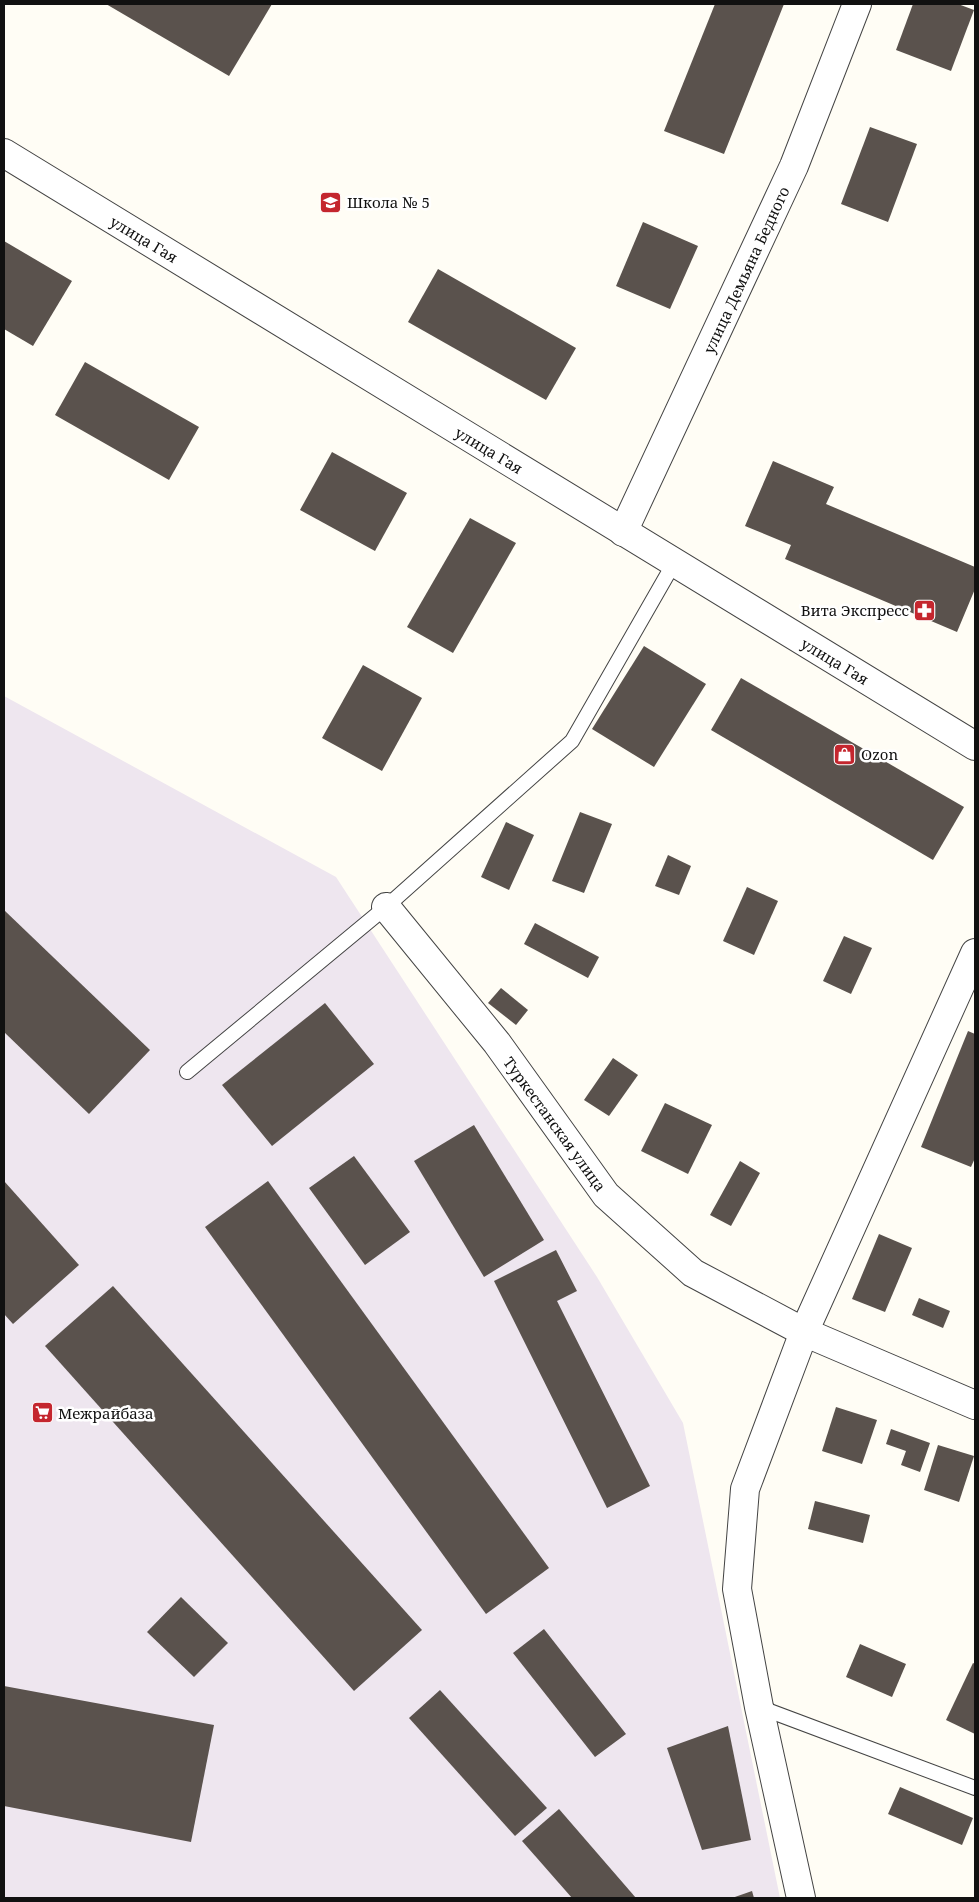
<svg xmlns="http://www.w3.org/2000/svg" width="979" height="1902" font-family="'Noto Serif',serif">
  <rect width="100%" height="100%" fill="#fffdf5"/>
  <!-- industrial -->
  <polygon fill="#eee6ef" points="4,696 336,877 597,1277 683,1423 780,1898 4,1898"/>
  <!-- building -->
  <g fill="#5a524d">
    <polygon points="106,4 272,4 229,76"/>
    <polygon points="715,4 784,4 724,154 664,131"/>
    <polygon points="913,4 958,4 974,10 951,71 896,50"/>
    <polygon points="870,127 917,144 888,222 841,204"/>
    <polygon points="643,222 698,246 670,309 616,286"/>
    <polygon points="4,241 72,281 33,346 4,329"/>
    <polygon points="438,269 576,348 546,400 408,322"/>
    <polygon points="85,362 199,427 169,480 55,415"/>
    <polygon points="332,452 407,493 375,551 300,510"/>
    <polygon points="773,461 834,487 826,504 975,567 975,589 957,632 785,559 791,545 745,526"/>
    <polygon points="470,518 516,543 453,653 407,627"/>
    <polygon points="644,646 706,684 654,767 592,729"/>
    <polygon points="363,665 422,698 382,771 322,738"/>
    <polygon points="741,678 964,807 933,860 711,730"/>
    <polygon points="580,812 612,824 584,893 552,881"/>
    <polygon points="506,822 534,835 509,890 481,877"/>
    <polygon points="668,855 691,866 679,895 655,886"/>
    <polygon points="747,887 778,901 754,955 723,941"/>
    <polygon points="4,910 150,1050 89,1114 4,1032"/>
    <polygon points="535,923 599,957 588,978 524,944"/>
    <polygon points="844,936 872,948 851,994 823,981"/>
    <polygon points="501,988 528,1010 516,1025 488,1003"/>
    <polygon points="325,1003 374,1064 272,1146 222,1085"/>
    <polygon points="968,1031 975,1034 975,1158 971,1167 921,1147"/>
    <polygon points="613,1058 638,1075 609,1116 584,1100"/>
    <polygon points="665,1103 712,1125 688,1174 641,1151"/>
    <polygon points="474,1125 544,1240 484,1277 414,1161"/>
    <polygon points="354,1156 410,1232 365,1265 309,1188"/>
    <polygon points="740,1161 760,1173 731,1226 710,1215"/>
    <polygon points="4,1181 79,1265 13,1324 4,1314"/>
    <polygon points="268,1181 549,1568 486,1614 205,1227"/>
    <polygon points="879,1234 912,1248 885,1312 852,1299"/>
    <polygon points="556,1250 577,1291 557,1301 650,1486 607,1508 494,1281"/>
    <polygon points="113,1286 422,1630 354,1691 45,1346"/>
    <polygon points="919,1298 950,1311 943,1328 912,1315"/>
    <polygon points="836,1407 877,1420 862,1464 822,1451"/>
    <polygon points="891,1429 930,1443 920,1472 901,1465 906,1451 886,1444"/>
    <polygon points="938,1445 974,1456 959,1502 924,1490"/>
    <polygon points="815,1501 870,1515 863,1543 808,1529"/>
    <polygon points="181,1597 228,1643 194,1677 147,1632"/>
    <polygon points="544,1629 626,1734 595,1757 513,1653"/>
    <polygon points="860,1644 906,1664 892,1697 846,1677"/>
    <polygon points="973,1663 975,1664 975,1734 946,1720"/>
    <polygon points="4,1686 214,1725 191,1842 4,1806"/>
    <polygon points="440,1690 547,1808 515,1836 409,1718"/>
    <polygon points="728,1726 751,1840 702,1850 667,1748"/>
    <polygon points="900,1787 973,1818 962,1845 888,1814"/>
    <polygon points="559,1809 636,1898 572,1898 522,1841"/>
    <polygon points="752,1891 754,1898 732,1898"/>
  </g>
  <g fill="none" stroke-linecap="round" stroke-linejoin="round">
    <defs>
      <g id="service">
        <polyline points="187,1072 386,907 572,741 674,563"/>
        <polyline points="759,1707 975,1788"/>
      </g>
      <g id="minor">
        <polyline points="4,153 975,746"/>
        <polyline points="623,532 794,166 857,4"/>
        <polyline points="386,907 497,1043 606,1195 693,1273 804,1332 975,1405"/>
        <polyline points="801,1898 759,1707 737,1589 745,1489 804,1332 975,953"/>
      </g>
    </defs>
    <!-- service casing -->
    <use href="#service" stroke="#444" stroke-width="16"/>
    <!-- minor casing -->
    <use href="#minor" stroke="#444" stroke-width="30"/>
    <!-- service -->
    <use href="#service" stroke="#fff" stroke-width="14"/>
    <!-- minor -->
    <use href="#minor" stroke="#fff" stroke-width="28"/>
  </g>
  <!-- icons -->
  <defs>
    <symbol id="school-square" viewBox="-11 -11 22 22"><rect x="-9" y="-9" width="18" height="18" rx="4" fill="#c4262e" stroke="#fff"/><path d="M0-5L7-2L0 1L-7-2ZM-4 1L0 2.5L4 1V4Q0 6-4 4Z" fill="#fff"/></symbol>
    <symbol id="pharmacy-square" viewBox="-11 -11 22 22"><rect x="-9" y="-9" width="18" height="18" rx="4" fill="#c4262e" stroke="#fff"/><path d="M-2-6h4v4h4v4h-4v4h-4v-4h-4v-4h4Z" fill="#fff"/></symbol>
    <symbol id="shop-square" viewBox="-11 -11 22 22"><rect x="-9" y="-9" width="18" height="18" rx="4" fill="#c4262e" stroke="#fff"/><path d="M-5-2.5h2.3a2.7 3.5 0 0 1 5.4 0H5L5.5 6h-11ZM-1.5-2.5h3a1.5 2.3 0 0 0-3 0Z" fill="#fff"/></symbol>
    <symbol id="supermarket-square" viewBox="-11 -11 22 22"><rect x="-9" y="-9" width="18" height="18" rx="4" fill="#c4262e" stroke="#fff"/><path d="M-6-5.5h2.5l.6 2H6L4.5 2H-2.5L-4.4-4H-6ZM-1.5 3.2a1.3 1.3 0 1 0 .1 0ZM3 3.2a1.3 1.3 0 1 0 .1 0Z" fill="#fff"/></symbol>
  </defs>
  <g fill-rule="evenodd">
    <use href="#school-square" x="318" y="190" width="25" height="25"/>
    <use href="#pharmacy-square" x="912" y="598" width="25" height="25"/>
    <use href="#shop-square" x="832" y="742" width="25" height="25"/>
    <use href="#supermarket-square" x="30" y="1400" width="25" height="25"/>
  </g>
  <g text-anchor="middle" dominant-baseline="central" stroke-width="5" stroke-linejoin="round" paint-order="stroke">
    <!-- poi labels -->
    <g font-size="15" fill="#111" stroke="#fff" text-anchor="start">
      <text x="347" y="202">Школа № 5</text>
      <text x="909" y="610" text-anchor="end">Вита Экспресс</text>
      <text x="861" y="754">Ozon</text>
      <text x="58" y="1413">Межрайбаза</text>
    </g>
    <!-- street labels -->
    <g font-size="15" fill="#111" stroke="#fff">
      <text transform="translate(144 239) rotate(31)">улица Гая</text>
      <text transform="translate(746 270) rotate(-65)">улица Демьяна Бедного</text>
      <text transform="translate(489 450) rotate(31)">улица Гая</text>
      <text transform="translate(835 661) rotate(31)">улица Гая</text>
      <text transform="translate(555 1124) rotate(54)">Туркестанская улица</text>
    </g>
  </g>
  <!-- border -->
  <rect width="979" height="1902" fill="none" stroke="#111111" stroke-width="10"/>
</svg>
